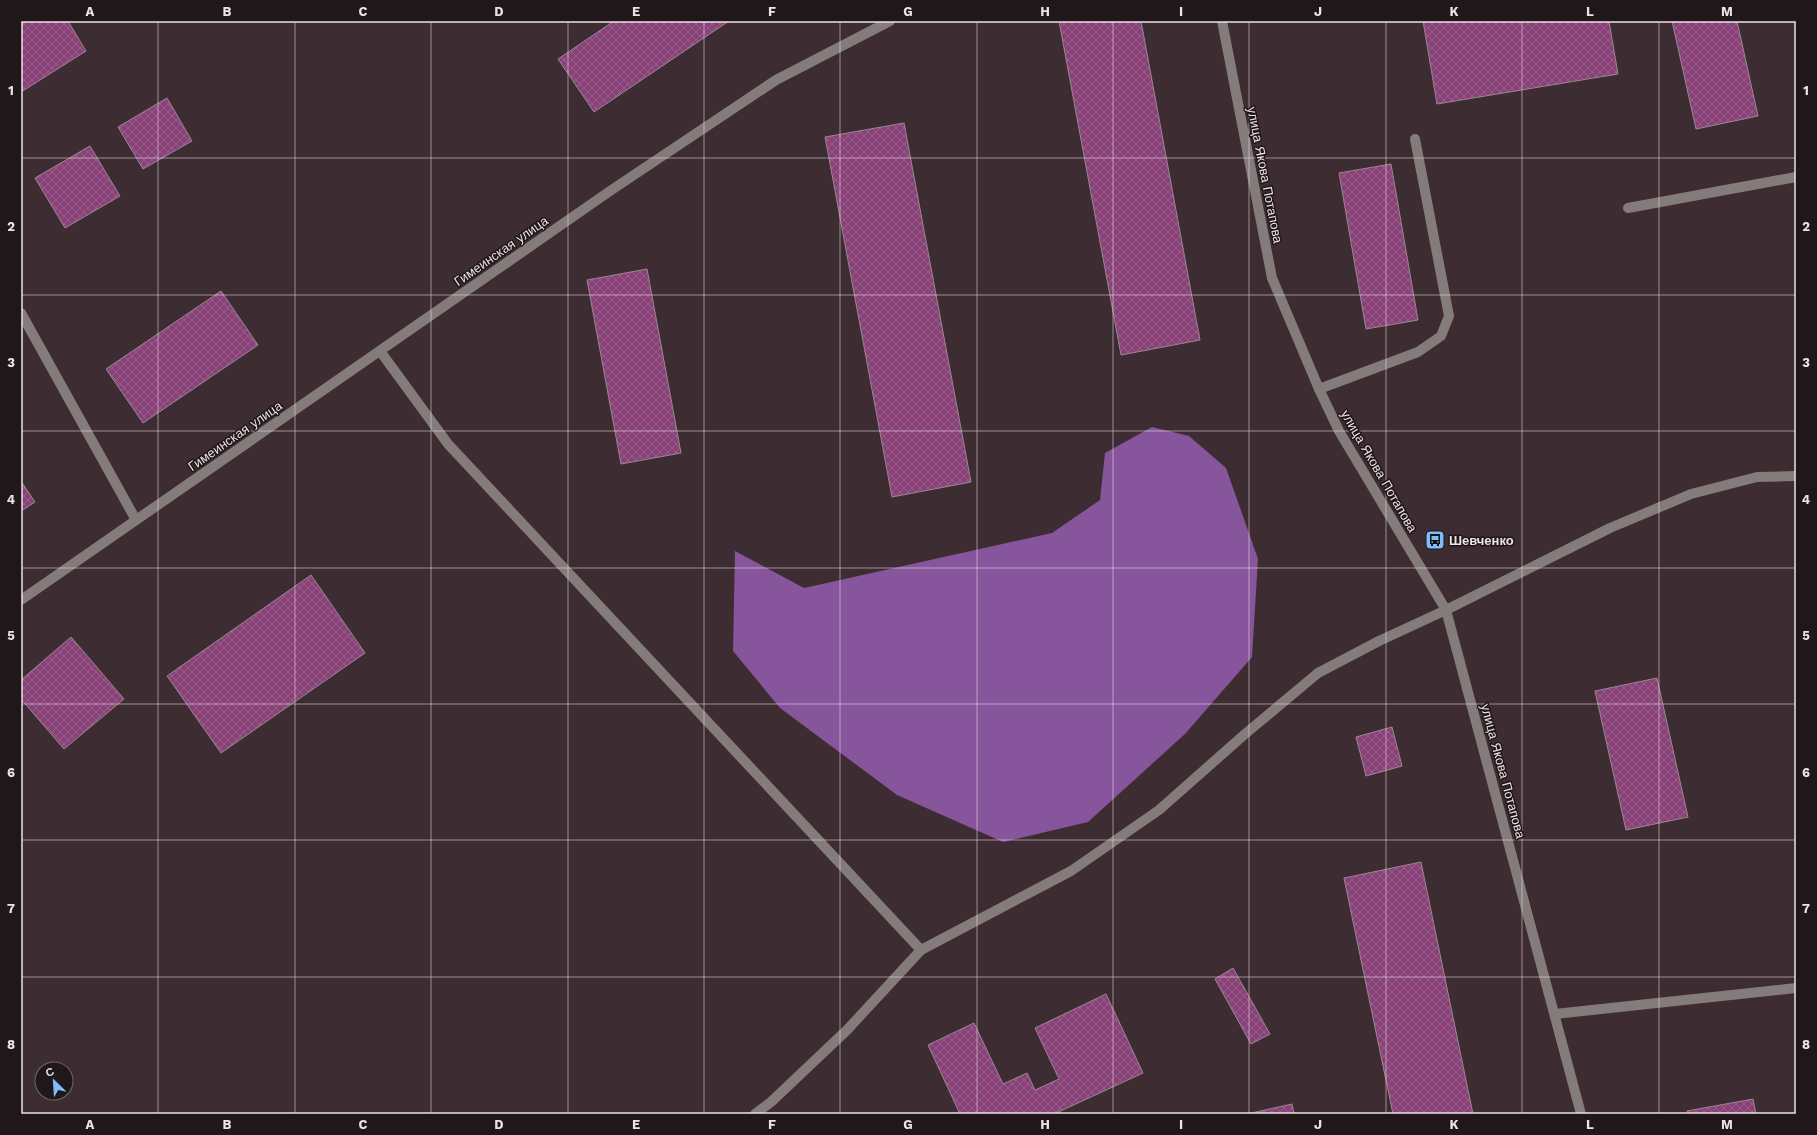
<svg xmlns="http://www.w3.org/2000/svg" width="1817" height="1135" font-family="'Work Sans',sans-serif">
  <defs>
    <pattern id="building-cross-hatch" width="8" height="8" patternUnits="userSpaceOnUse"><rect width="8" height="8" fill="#894278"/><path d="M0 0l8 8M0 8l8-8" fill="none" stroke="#9a5d8b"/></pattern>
  </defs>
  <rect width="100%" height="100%" fill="#3d2c31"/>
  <!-- water -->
  <polygon fill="#87559c" points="1152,427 1189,436 1226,468 1258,559 1252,657 1185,734 1088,822 1003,842 897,795 780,708 733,651 735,551 804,588 1052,533 1100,500 1105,453"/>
  <!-- building -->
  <g fill="url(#building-cross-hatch)" stroke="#988893">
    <polygon points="21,21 68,21 86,51 21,92"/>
    <polygon points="614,21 729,21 594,112 558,59"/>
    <polygon points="1059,21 1141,21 1200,340 1121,355"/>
    <polygon points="1423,21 1609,21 1618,74 1437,104"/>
    <polygon points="1672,21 1737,21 1758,116 1696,129"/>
    <polygon points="167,98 192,141 143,169 118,127"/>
    <polygon points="904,123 971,482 892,497 825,137"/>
    <polygon points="90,146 120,196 65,228 35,178"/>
    <polygon points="1391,164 1418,320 1366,329 1339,173"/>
    <polygon points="647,269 681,453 621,464 587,280"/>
    <polygon points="221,291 258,345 143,423 106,369"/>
    <polygon points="21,481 35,502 21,511"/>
    <polygon points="311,575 365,653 221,753 167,676"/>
    <polygon points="71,637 124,699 64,749 21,699 21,680"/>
    <polygon points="1657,678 1688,817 1626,830 1595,691"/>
    <polygon points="1392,727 1402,766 1366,776 1356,737"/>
    <polygon points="1421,862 1473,1114 1393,1114 1344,878"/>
    <polygon points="1233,968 1270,1034 1251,1044 1215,979"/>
    <polygon points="1106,994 1143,1073 1054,1114 960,1114 928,1045 974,1023 1003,1084 1027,1073 1035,1090 1059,1079 1035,1028"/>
    <polygon points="1753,1099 1756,1114 1688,1114 1687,1111"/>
    <polygon points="1292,1104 1294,1114 1247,1114"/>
  </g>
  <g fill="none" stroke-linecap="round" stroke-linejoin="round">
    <!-- minor -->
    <g stroke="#847b7b" stroke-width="10">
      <polyline points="1222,21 1272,278 1319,389 1339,431 1446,610 1581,1114"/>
      <polyline points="1628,208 1796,177"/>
      <polyline points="21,313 136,520"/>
      <polyline points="380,351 448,444 921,950"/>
      <polyline points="1319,389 1418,352 1441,336 1449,316 1415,139"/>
      <polyline points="21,600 610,191 776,80 890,21"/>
      <polyline points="1555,1014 1796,988"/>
      <polyline points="755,1114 771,1102 847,1030 921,950 1071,871 1159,810 1245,734 1318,673 1379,641 1446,610 1610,528 1691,494 1757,477 1796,476"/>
    </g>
  </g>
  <!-- grid -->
  <path fill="none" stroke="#ede2e5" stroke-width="1" stroke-opacity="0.55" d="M158,21V1114M295,21V1114M431,21V1114M568,21V1114M704,21V1114M840,21V1114M977,21V1114M1113,21V1114M1249,21V1114M1386,21V1114M1522,21V1114M1659,21V1114M21,158H1796M21,295H1796M21,431H1796M21,568H1796M21,704H1796M21,840H1796M21,977H1796"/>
  <!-- icons -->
  <defs>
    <symbol id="bus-square" viewBox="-11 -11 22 22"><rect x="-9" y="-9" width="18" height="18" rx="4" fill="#7fbdfa" stroke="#1f1719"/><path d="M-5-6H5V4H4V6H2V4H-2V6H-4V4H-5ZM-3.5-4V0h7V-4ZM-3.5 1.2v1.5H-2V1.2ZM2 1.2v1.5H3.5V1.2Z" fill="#111"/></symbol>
  </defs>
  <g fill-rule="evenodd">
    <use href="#bus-square" x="1424" y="529" width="22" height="22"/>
  </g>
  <g text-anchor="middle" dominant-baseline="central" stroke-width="3" stroke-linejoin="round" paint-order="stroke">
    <!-- street labels -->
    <g font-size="13" fill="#ede2e5" stroke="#1f1719">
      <text transform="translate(1265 175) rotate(79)">улица Якова Потапова</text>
      <text transform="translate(501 251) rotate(-35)">Гимеинская улица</text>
      <text transform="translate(235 436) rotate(-35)">Гимеинская улица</text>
      <text transform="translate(1379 471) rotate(60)">улица Якова Потапова</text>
      <text transform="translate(1503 771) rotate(75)">улица Якова Потапова</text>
    </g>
    <!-- poi labels -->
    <g font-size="13" font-weight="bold" fill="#ede2e5" stroke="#1f1719" text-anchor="start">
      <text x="1449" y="540">Шевченко</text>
    </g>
  </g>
  <!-- border -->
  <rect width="1817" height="1135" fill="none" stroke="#1f1719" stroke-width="44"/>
  <!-- north arrow -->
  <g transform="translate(54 1081) rotate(335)"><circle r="19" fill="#1f1719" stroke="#71686b"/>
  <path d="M0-3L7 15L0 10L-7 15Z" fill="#7fbdfa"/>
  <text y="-6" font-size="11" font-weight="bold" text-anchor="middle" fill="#ede2e5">С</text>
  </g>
  <rect x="22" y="22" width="1773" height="1091" fill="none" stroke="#ede2e5" stroke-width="1.5"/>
  <g font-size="13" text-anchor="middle" font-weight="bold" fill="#ede2e5">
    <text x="90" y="16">A</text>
    <text x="227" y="16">B</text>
    <text x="363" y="16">C</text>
    <text x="499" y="16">D</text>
    <text x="636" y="16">E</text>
    <text x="772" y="16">F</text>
    <text x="908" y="16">G</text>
    <text x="1045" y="16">H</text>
    <text x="1181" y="16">I</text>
    <text x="1318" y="16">J</text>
    <text x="1454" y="16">K</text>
    <text x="1590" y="16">L</text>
    <text x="1727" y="16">M</text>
    <text x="11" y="95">1</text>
    <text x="1806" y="95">1</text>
    <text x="11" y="231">2</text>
    <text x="1806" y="231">2</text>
    <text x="11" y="367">3</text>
    <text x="1806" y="367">3</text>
    <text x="11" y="504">4</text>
    <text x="1806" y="504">4</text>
    <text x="11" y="640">5</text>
    <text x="1806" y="640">5</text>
    <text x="11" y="777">6</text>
    <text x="1806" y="777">6</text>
    <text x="11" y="913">7</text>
    <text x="1806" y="913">7</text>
    <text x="11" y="1049">8</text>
    <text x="1806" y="1049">8</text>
    <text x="90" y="1129">A</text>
    <text x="227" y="1129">B</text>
    <text x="363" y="1129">C</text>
    <text x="499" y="1129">D</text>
    <text x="636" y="1129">E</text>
    <text x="772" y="1129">F</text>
    <text x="908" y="1129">G</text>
    <text x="1045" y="1129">H</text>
    <text x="1181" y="1129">I</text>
    <text x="1318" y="1129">J</text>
    <text x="1454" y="1129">K</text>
    <text x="1590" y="1129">L</text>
    <text x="1727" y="1129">M</text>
  </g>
</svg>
